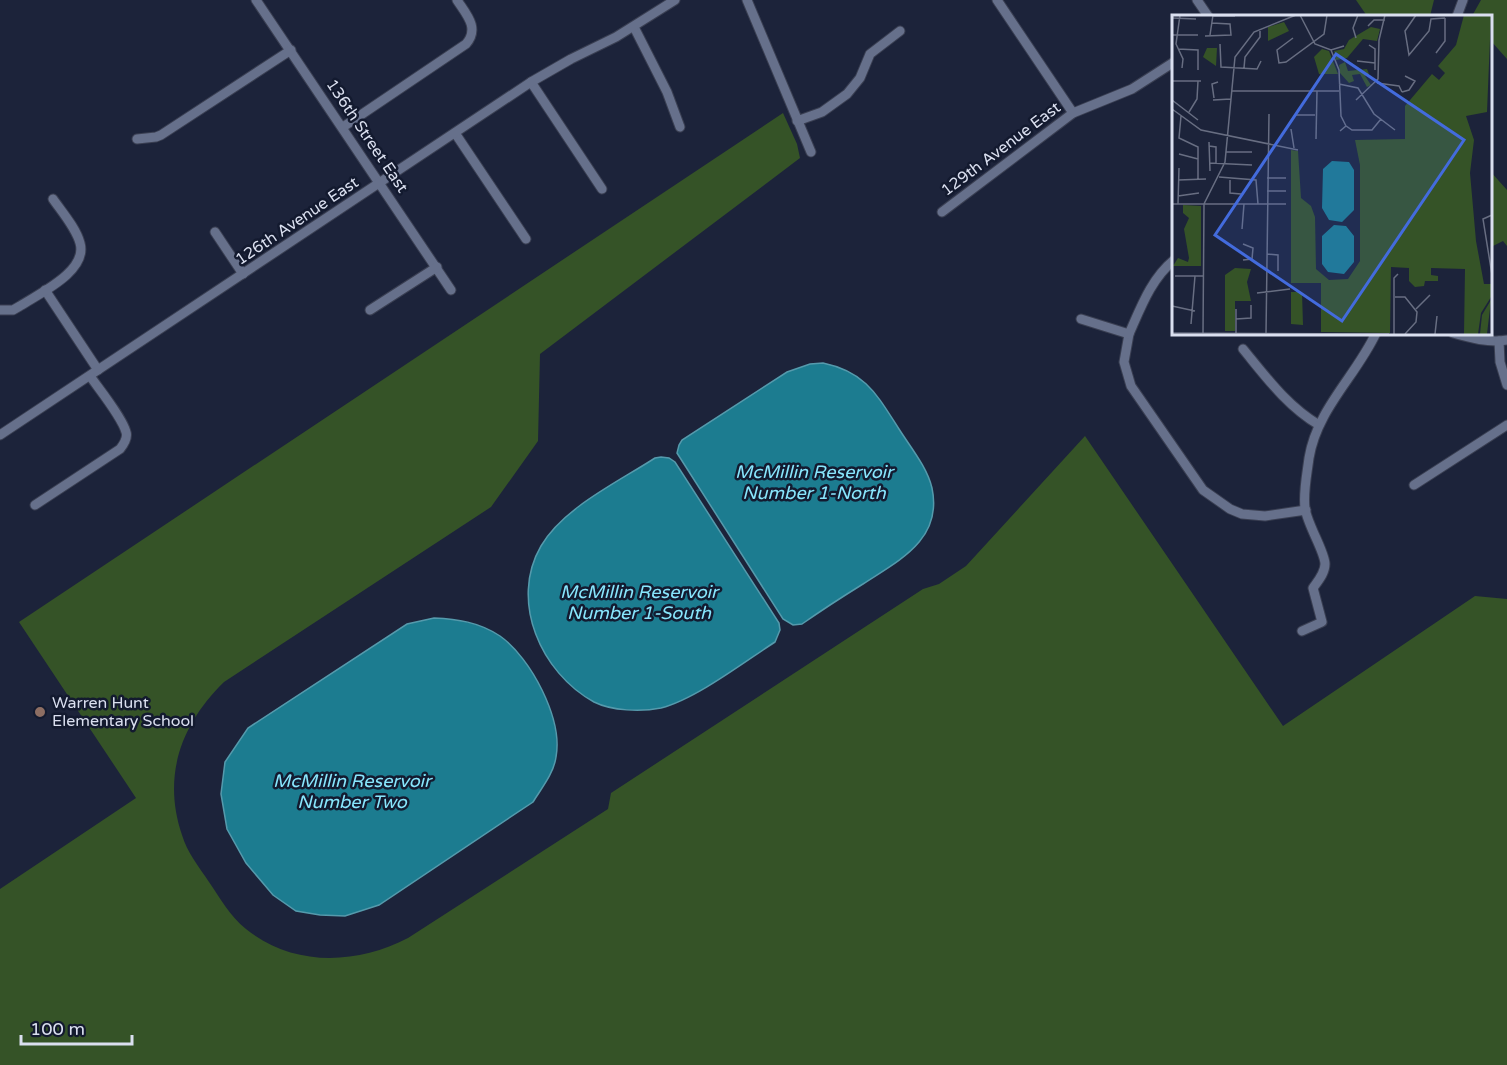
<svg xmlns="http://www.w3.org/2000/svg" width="1507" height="1065" font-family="'Varela Round',sans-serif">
  <rect width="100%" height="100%" fill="#1c233a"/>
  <!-- green -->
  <g fill="#355327">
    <polygon points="1356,0 1434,0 1430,16 1367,16"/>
    <polygon points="1481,0 1507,0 1507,59 1491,41 1490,16 1472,16"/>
    <path d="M783,113L797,144L800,158L540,354L538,441L491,507L224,682C181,724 162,776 182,835C187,852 199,867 209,882C220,898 230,916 246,929C293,967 356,965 408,938L608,809L611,793L923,589L939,584L966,566L1085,436L1283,726L1475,596L1507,599V1065H0V889L136,798L19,622Z"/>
    <polygon points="1490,171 1507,190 1507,246 1503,241 1491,247"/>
  </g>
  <!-- water -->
  <g fill="#1c7c90" stroke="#559aac" stroke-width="1.5">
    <path d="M823,363C866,372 877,395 899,429C911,448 927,467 932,488C943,540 898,561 863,584C842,597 822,610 802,624L793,625L783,619L677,453L679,445L682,440L787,372L810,364Z"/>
    <path d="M661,457L669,458L675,462L779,623L780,630L775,642C744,662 696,699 661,708C641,712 612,711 594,702C541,673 509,601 541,546C563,508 618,482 655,458Z"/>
    <path d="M434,618C457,619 479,622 500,636C531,658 563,719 556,757C554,773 541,789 533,802L379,905L345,916L320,915L296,911L273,895L246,863L227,829L221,794L225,762L248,728L407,624Z"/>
  </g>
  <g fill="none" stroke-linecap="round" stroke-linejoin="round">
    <defs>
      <g id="minor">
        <polyline points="256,0 451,290"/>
        <polyline points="747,0 811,152"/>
        <polyline points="997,0 1073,113"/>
        <polyline points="1197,0 1208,16"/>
        <polyline points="1457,16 1463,0"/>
        <polyline points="634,27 667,92 680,127"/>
        <polyline points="531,82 602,189"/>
        <polyline points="797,121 822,112 847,94 860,78 870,54 900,31"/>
        <path d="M343,127L466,44C480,28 466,14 457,0"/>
        <polyline points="455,133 526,239"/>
        <polyline points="137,139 156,137 161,135 291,50"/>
        <polyline points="942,212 1073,113 1132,89 1174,62"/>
        <polyline points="215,232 243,274"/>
        <polyline points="45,290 98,370"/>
        <path d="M0,310H13L20,306C40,293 88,271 80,243C76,228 62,212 53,199"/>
        <polyline points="370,310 437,267"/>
        <polyline points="1081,319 1129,334 1124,362 1131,386 1203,490 1230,509 1242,514 1265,516 1306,510"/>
        <path d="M1453,333C1470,338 1489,343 1507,340"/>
        <path d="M1129,334C1141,307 1151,279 1174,260"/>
        <polyline points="1499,341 1500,362 1507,385"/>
        <path d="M1243,349C1266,377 1287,406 1319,425"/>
        <polyline points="0,435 531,82 571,59 616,37 675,0"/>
        <polyline points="1414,485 1507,425"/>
        <path d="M35,505L120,449C124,444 128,438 126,432C122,417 99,389 90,376"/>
        <path d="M1302,631L1322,622L1313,588C1318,581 1325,573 1325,564C1325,552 1307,524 1305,508C1303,492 1307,474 1309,458C1317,409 1356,376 1376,333"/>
      </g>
    </defs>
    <!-- minor casing -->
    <use href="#minor" stroke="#3a3f52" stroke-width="11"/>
    <!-- minor -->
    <use href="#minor" stroke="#66708b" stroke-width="9"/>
  </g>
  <!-- markers -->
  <circle fill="#8d6e63" stroke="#131a2f" stroke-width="2" cx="40" cy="712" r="6"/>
  <g text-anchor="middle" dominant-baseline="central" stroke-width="5" stroke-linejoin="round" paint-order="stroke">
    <!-- street labels -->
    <g font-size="16" fill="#dadfef" stroke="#131a2f">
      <text transform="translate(367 136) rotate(56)">136th Street East</text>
      <text transform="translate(1001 149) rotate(-37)">129th Avenue East</text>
      <text transform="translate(297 221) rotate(-34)">126th Avenue East</text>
    </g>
    <!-- poi labels -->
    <g font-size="16" fill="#dadfef" stroke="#131a2f" text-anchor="start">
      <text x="52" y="703">Warren Hunt<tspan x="52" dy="18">Elementary School</tspan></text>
    </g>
    <!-- water labels -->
    <g font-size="18" font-style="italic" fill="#88e6fd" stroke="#131a2f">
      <text x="814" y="472">McMillin Reservoir<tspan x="814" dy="21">Number 1-North</tspan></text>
      <text x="639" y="592">McMillin Reservoir<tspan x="639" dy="21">Number 1-South</tspan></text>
      <text x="352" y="781">McMillin Reservoir<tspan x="352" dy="21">Number Two</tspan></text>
    </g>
  </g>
  <!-- overview -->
  <g transform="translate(1172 15)">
    <rect width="320" height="320" fill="#1c233a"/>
    <path d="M292,0H319L315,97L294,101L302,125L298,158L304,226L312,269H319V282L309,298L306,319H292L293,254L259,253V260L266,261V266H253L252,271L243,272L237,266V253L219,252L218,318L149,317V268H119V135L126,136L129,183L139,191L143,202L144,254L157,265L176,264L188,246V150L183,125L233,124V91L260,59L267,65L273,58L266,51L284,30ZM112,7L117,16L96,26V12ZM199,12L208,14L205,26L191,24L175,43L164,45L162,36L172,34L177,25ZM35,33H45L44,51L31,42ZM150,34L157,36L166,59H147L142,42ZM173,47L176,56L195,54L197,59L193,61L199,70L195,72L188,59L180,60L182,66L177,68L168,58L167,50ZM11,190L29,191V251H1L6,243L16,247L17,243L12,214L17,203L11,198ZM63,253L79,254L75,267L79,286H63V316H53V260ZM119,277H130L131,310L119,309ZM319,285L315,319H308L310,300Z" fill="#355327"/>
    <path d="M160,146L177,147L182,155V195L170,207L157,205L150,193L151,154ZM162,210L174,211L182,221V247L172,259L156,257L150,249V221Z" fill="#1c7c90"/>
    <path fill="none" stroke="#686e82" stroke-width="1.5" d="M8,0L4,29L11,44L10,53M128,0L143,29L159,35L172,31M244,0L233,16L237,40L257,16L259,4L273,3M41,1H63M0,3L24,4M196,11L202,5H213M0,20H26M38,20L41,0M33,21L59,20L58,9L40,8M121,23L105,35L107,48L114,47L152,19L155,0M184,23L181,13L186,0M48,29L49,52L85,54L89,46M197,30L203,34V55M6,34L26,35V55M159,35L167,55L169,101L174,111M264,38L273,26V3M185,46L203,48M72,53L73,42L88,22V14M0,66H29M205,68L227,71L230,77M167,69L186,73L202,99L223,115M60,76H167M230,77L237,75L243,66L233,61M42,83L40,69L46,67M0,85L26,105M41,85L59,84M184,85L206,64L207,25L213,0M0,94L29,115L126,135M17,97L25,84L26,66M122,100H143M9,101L7,123L26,132V165M119,114L122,133M168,116L174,111L180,115H200L209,104M144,124L145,76M37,127L38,156M37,131L44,132V148M54,137H80M7,139L26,144M38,148L80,150M47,162L84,165L86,189M95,163H114M6,165L34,164M58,165V178L69,179M95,176H114M6,181L27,178M0,189H114M6,189L7,153M320,200L311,204L320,260M70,214L72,189M71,229L81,233L80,244L71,245M95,239L106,240V256M3,261H31M85,278L118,274M223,282H233L245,297L244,307L233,319M0,291L23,296M64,294V318M244,294L258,280M64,304L79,303V290M19,309L23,261M0,318L217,319M31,319L32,189L53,147L63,42L82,17L124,0M94,319L97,99M222,319V263L226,259M263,319L265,301"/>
    <path fill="#436bdd" fill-opacity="0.15" stroke="#436bdd" stroke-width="3" d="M164,39L292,125L170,306L43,220Z"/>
    <rect width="320" height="320" fill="none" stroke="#dadfef" stroke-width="3"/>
  </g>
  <!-- scale -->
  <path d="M21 1035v9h111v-9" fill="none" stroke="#dadfef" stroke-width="3"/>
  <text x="30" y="1035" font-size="18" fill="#dadfef" stroke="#131a2f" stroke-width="4.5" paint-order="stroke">100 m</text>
</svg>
